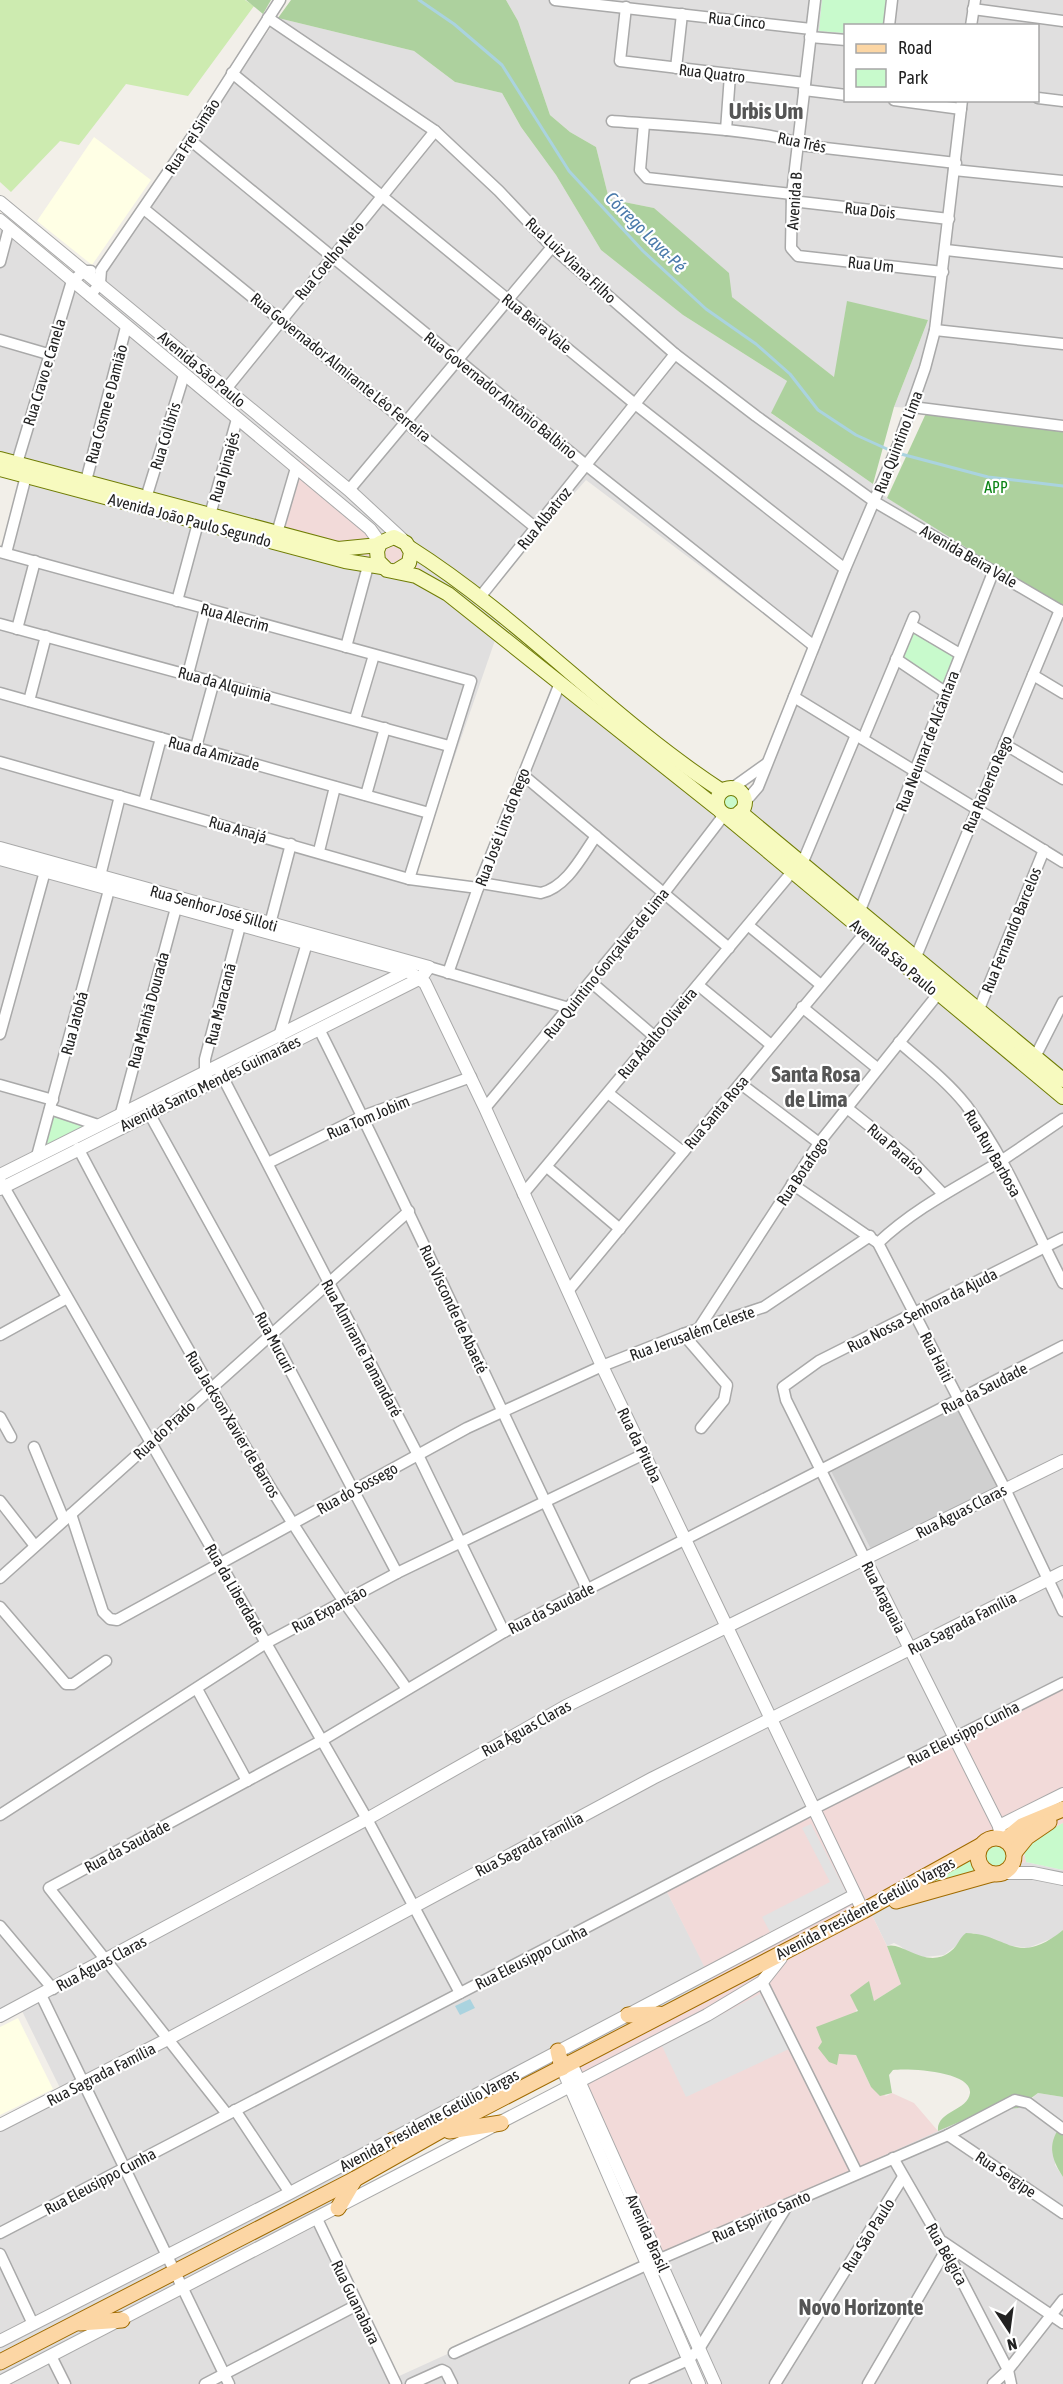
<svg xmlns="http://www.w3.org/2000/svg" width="1063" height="2384" font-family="'Asap Condensed',sans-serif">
  <rect width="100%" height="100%" fill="#f2efe9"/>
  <!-- residential -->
  <g fill="#e0dfdf" fill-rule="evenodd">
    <path d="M506,0H1063V429L928,409L894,407L928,320L847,302L835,378L732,297L654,208L609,199L596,147L570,132L550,115L518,21ZM846,26H1038V100H846Z"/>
    <path d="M278,18L414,51L455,82L502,93L521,127L556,175L601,250L683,315L787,381L772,414L873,484L887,498L1063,602V1685L662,1882L714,1984L319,2209L397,2377L954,2123L985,2111L1029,2101L1038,2093L1063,2097V2123L1055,2165L1063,2177V2384H0V2121L61,2090L22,2011L0,2021V549H4L21,470L0,464V215L84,283ZM586,480L818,655L744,825L560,670L472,889L414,874L501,623L475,605Z"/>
    <polygon points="1026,1862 1063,1870 1063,1930 1053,1938 1028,1948 1006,1945 973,1933 944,1955 924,1957 910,1954 900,1946 894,1943 887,1946 865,1901"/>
  </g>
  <!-- commercial -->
  <g fill="#f2dad9">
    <polygon points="301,461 423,570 279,534"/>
    <polygon points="1063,1685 1063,1823 1031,1840 1024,1852 1026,1862 865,1901 887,1946 901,1984 874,2001 868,1981 839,2054 856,2055 871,2087 886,2096 892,2093 914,2103 938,2131 655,2260 567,2067 713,1984 662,1882"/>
  </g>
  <!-- education -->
  <g fill="#ffffe5">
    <polygon points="94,137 151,180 92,265 37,221"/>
    <polygon points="18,2018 53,2089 0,2115 0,2027"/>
  </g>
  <!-- religious -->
  <polygon fill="#d0d0d0" points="953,1398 999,1488 872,1551 827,1463"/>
  <!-- grass -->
  <polygon fill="#cdebb0" points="0,0 245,0 254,6 188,96 126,84 79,145 60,141 11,192 0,182"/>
  <!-- forest -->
  <g fill="#add19e">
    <polygon points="246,0 271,0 263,14"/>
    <polygon points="291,0 506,0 518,21 550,115 570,132 596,147 609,199 654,208 729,273 732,297 834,377 847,301 928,320 894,407 873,484 771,413 787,381 683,315 601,250 556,175 521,127 502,93 455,82 414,51 278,18"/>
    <polygon points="928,409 1063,429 1063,608 887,498"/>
    <path d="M1063,1930V2097L1038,2093L1018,2108L985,2111L938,2131C936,2111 968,2111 970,2093C972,2071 908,2068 893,2070L889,2075L892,2093L880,2096L871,2087L856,2055L839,2054L837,2065L829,2062L818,2048L822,2042L816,2027L858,2011L850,1995L869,1981L874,2001L901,1984L887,1946C903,1941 927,1971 951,1951C958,1946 959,1938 966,1933C1008,1934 1016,1968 1063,1930Z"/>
    <path d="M1063,2123V2177C1050,2157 1047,2142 1063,2123Z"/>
  </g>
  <!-- park -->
  <g fill="#c8facc">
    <polygon points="822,0 887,0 883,25 846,26 845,33 819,31"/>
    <polygon points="915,631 954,656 942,684 902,659"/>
    <circle cx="731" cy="802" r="12"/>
    <polygon points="54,1115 86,1125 43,1148"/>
    <polygon points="1063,1823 1063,1870 1026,1862 1024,1852 1031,1840"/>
    <circle cx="996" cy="1856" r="16"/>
    <polygon points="975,1857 978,1868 984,1873 907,1894"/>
  </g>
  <!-- parking -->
  <g fill="#e2e2e2">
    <polygon points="811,1824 847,1894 770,1932 762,1917 830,1882 802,1828"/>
    <polygon points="760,1994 789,2049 686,2097 662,2046"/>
  </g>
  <!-- water -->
  <polygon fill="#aad3df" points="470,1999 475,2008 460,2015 455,2006"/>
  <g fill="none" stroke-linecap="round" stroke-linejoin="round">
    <!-- stream -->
    <g stroke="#aad3df" stroke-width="3">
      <polyline points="419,0 454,24 502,65 569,171 643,251 706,309 756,344 790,374 818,410 856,435 887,449"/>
      <polyline points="901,454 988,477 1063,486"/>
    </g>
    <defs>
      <g id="minor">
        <polyline points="555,0 811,29"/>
        <polyline points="815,0 792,194 791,248 798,256 943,272"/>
        <polyline points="626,7 620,61 805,83"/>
        <polyline points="973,9 1063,21"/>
        <polyline points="268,18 435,131 499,191 552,247 675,354 756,416 875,502 1063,612"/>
        <polyline points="889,26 892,0"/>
        <polyline points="971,26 975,0"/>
        <polyline points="810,37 846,40"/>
        <polyline points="676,68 682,14"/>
        <polyline points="232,73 635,404 845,569"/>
        <polyline points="804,90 846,95"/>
        <polyline points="1038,98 1063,101"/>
        <polyline points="894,100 961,109"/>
        <path d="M612,121C643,124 783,130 799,145L956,163"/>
        <polyline points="644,124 640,170 647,178 792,194"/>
        <polyline points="726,130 730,75"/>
        <polyline points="190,140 586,465 814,646"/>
        <polyline points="954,170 1063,181"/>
        <polyline points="792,201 949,219"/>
        <polyline points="144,209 536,528"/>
        <polyline points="946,250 1063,263"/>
        <polyline points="0,262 9,228"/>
        <polyline points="90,296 100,283 101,270 190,140 280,0"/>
        <polyline points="935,330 1063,344"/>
        <polyline points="0,340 48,354"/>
        <polyline points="226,389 435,131"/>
        <polyline points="912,407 1063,426"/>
        <polyline points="17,463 72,281 85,271 91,271"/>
        <polyline points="86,481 126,327"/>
        <polyline points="349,490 552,247"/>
        <polyline points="146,498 184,375"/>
        <polyline points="208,522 237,419"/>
        <polyline points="277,533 296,468"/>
        <polyline points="0,552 471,681 409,879"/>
        <polyline points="6,553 26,476"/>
        <polyline points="480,597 675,354"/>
        <polyline points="177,601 198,523"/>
        <polyline points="0,624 449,746"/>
        <polyline points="911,625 960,654"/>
        <polyline points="17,629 35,561"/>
        <polyline points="346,647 368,566"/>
        <polyline points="896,659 945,692"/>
        <polyline points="188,674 205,609"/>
        <polyline points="1033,675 1063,693"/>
        <polyline points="0,693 429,813"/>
        <polyline points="794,697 1063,862"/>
        <polyline points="29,701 46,636"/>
        <polyline points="355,719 374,655"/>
        <polyline points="863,739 914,617"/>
        <polyline points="1004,744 1063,779"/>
        <polyline points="196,747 214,681"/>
        <polyline points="0,762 409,879 478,888"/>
        <polyline points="523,775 729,948"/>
        <polyline points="731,789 766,764"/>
        <polyline points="366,795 385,728"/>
        <polyline points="144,802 161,738"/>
        <polyline points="745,802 758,787 845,569 898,445 925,368 935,330 962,100"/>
        <polyline points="319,851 335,787"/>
        <polyline points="802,864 856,735"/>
        <polyline points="100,876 120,796"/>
        <path d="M481,883L541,893C567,887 582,856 596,836"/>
        <polyline points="859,913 994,570"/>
        <polyline points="270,924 291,844"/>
        <polyline points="749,926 821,985"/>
        <polyline points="915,959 1060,610"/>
        <polyline points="429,967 569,1008"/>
        <polyline points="448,973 478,888 560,683"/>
        <polyline points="591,982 655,1037"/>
        <polyline points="698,985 770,1044"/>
        <polyline points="802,1007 877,1068"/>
        <polyline points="979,1009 1044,850"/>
        <path d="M319,1029C412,1214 497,1403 587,1589"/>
        <polyline points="280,1033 307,943"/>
        <polyline points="0,1034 47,864"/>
        <path d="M899,1042C922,1062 947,1081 966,1105C1006,1158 1032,1224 1063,1283"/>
        <polyline points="1035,1057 1063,1002"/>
        <polyline points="219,1070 418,1455 504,1632"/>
        <polyline points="208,1079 205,1072 205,1059 240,926"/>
        <polyline points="741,1084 819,1143"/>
        <polyline points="0,1085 53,1100"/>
        <polyline points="608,1093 683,1152"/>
        <polyline points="485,1108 664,893 724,815"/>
        <polyline points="847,1108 906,1155 942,1193"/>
        <polyline points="50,1109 98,1125"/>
        <polyline points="121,1113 176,908"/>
        <polyline points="149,1113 271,1334 397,1573"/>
        <path d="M78,1148C156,1296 238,1442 330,1581C354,1618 382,1653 407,1689"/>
        <polyline points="37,1156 109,890"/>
        <polyline points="268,1163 363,1116 471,1077"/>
        <polyline points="547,1167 620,1229"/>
        <polyline points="0,1180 367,1819 460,1993"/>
        <polyline points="792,1184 878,1243 1005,1489 1063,1611"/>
        <polyline points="523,1194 792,872"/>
        <path d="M878,1243C915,1208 958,1187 1001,1161C1022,1147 1042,1133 1063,1119"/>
        <polyline points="568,1291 865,933"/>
        <polyline points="699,1328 819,1143 938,994"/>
        <polyline points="683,1334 727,1385 724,1400 701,1428"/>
        <polyline points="0,1335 67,1298"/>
        <polyline points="0,1417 11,1437"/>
        <polyline points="34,1447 64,1520"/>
        <polyline points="0,1501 35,1546"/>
        <polyline points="71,1514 103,1612 110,1619 117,1620 467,1428 602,1366 683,1334 764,1307 870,1236"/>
        <polyline points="865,1559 786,1400 783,1387 819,1361 1063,1238"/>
        <polyline points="0,1578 409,1211"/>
        <polyline points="0,1607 66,1684 73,1684 106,1661"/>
        <polyline points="197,1689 247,1781"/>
        <polyline points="0,1815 266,1643 397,1573 644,1454"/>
        <polyline points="0,1926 53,1989"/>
        <polyline points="762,1982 857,2173"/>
        <polyline points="41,1995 229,2384"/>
        <polyline points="235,2110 290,2193"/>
        <polyline points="227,2114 49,1888 321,1741 504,1632 1063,1346"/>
        <polyline points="948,2135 1063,2213"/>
        <polyline points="893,2158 946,2250 1008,2370 1011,2384"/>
        <polyline points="317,2219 396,2384"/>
        <polyline points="0,2233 815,1808 1063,1683"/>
        <polyline points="943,2242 1063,2323"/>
        <polyline points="0,2254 33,2324"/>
        <polyline points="454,2353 646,2265 948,2135 1015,2100 1028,2103 1063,2129"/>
        <polyline points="51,2356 65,2384"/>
        <polyline points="205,2384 357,2305"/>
        <polyline points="411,2384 442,2370 446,2372 452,2384"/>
        <polyline points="635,2384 688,2360 699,2349 787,2206"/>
        <polyline points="775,2384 903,2177"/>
        <polyline points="868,2384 946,2250"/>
        <polyline points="993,2384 1008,2370 1063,2300"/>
      </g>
      <g id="tertiary">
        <polyline points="0,202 349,490 402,539"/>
        <polyline points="0,220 370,529 380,543"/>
        <polyline points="0,848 429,967 421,978 0,1189"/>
        <polyline points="0,859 408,971 425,983 485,1108 602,1366 863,1911"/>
        <polyline points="0,1175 409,970"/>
        <polyline points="865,1559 999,1826 1001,1839"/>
        <polyline points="999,1826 1063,1794"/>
        <polyline points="1003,1873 1033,1873 1063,1879"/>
        <polyline points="0,2016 367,1819 566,1706 1063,1461"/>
        <polyline points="571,2063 715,2384"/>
        <polyline points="562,2068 699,2384"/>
        <polyline points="0,2125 166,2040 653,1778 1063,1572"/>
        <polyline points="0,2341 290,2193 855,1895"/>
        <polyline points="0,2382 707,2015 762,1982 781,1958"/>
      </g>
      <g id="secondary">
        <polyline points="0,459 338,549 379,545"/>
        <polyline points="0,469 345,561 382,567"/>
        <path d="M410,548C522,619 611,719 722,791"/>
        <polyline points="396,571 409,563 411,552 406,543 394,537 380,543 377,551 378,561 387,570 416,576 448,594 717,808"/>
        <circle cx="731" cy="802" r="14"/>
        <polyline points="740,812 1063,1080"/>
        <polyline points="726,816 1063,1097"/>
      </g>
      <g id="primary">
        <circle cx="996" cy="1856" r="18"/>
        <polyline points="1005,1840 1022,1826 1063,1809"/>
        <polyline points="1014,1853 1027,1837 1049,1822"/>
        <polyline points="896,1901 992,1874"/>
        <polyline points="628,2015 659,2014"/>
        <polyline points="558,2051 562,2068"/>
        <polyline points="449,2131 501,2123"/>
        <polyline points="393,2140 425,2138"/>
        <polyline points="338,2208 355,2179"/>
        <polyline points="80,2323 122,2320"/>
        <polyline points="0,2362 355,2179 447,2127 863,1911 980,1846"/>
      </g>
    </defs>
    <!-- minor casing -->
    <use href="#minor" stroke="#a9a9a9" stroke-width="13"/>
    <!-- tertiary casing -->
    <use href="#tertiary" stroke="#a9a9a9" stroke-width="14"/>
    <!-- secondary casing -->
    <use href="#secondary" stroke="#707d05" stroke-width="16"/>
    <!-- primary casing -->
    <use href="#primary" stroke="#a06b00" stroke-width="17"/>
    <!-- minor -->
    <use href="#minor" stroke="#fff" stroke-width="10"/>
    <!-- tertiary -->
    <use href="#tertiary" stroke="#fff" stroke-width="12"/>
    <!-- secondary -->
    <use href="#secondary" stroke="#f7fabf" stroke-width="14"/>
    <!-- primary -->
    <use href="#primary" stroke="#fcd6a4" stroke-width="15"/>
  </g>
  <g text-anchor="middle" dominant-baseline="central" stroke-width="4.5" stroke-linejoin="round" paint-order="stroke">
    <!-- street labels -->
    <g font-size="16" fill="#222" stroke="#fff">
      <text transform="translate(737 20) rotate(6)">Rua Cinco</text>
      <text transform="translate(712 73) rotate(7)">Rua Quatro</text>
      <text transform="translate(192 136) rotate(-57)">Rua Frei Simão</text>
      <text transform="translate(802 142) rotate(12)">Rua Três</text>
      <text transform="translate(794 201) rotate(-86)">Avenida B</text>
      <text transform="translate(870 210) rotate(6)">Rua Dois</text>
      <text transform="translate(329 260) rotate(-50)">Rua Coelho Neto</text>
      <text transform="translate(571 260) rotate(43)">Rua Luiz Viana Filho</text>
      <text transform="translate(871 264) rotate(6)">Rua Um</text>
      <text transform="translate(537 323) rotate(39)">Rua Beira Vale</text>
      <text transform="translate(341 367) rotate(39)">Rua Governador Almirante Léo Ferreira</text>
      <text transform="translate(202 369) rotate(40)">Avenida São Paulo</text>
      <text transform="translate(44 372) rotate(-73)">Rua Cravo e Canela</text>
      <text transform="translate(501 395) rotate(39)">Rua Governador Antônio Balbino</text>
      <text transform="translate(106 404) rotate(-75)">Rua Cosme e Damião</text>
      <text transform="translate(165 436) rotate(-73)">Rua Colibris</text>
      <text transform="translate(898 442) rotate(-69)">Rua Quintino Lima</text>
      <text transform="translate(224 467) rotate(-74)">Rua Ipinajés</text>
      <text transform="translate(544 518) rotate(-51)">Rua Albatroz</text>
      <text transform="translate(190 520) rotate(15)">Avenida João Paulo Segundo</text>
      <text transform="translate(969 556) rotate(30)">Avenida Beira Vale</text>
      <text transform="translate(235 617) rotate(15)">Rua Alecrim</text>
      <text transform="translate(225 684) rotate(15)">Rua da Alquimia</text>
      <text transform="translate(927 741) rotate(-69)">Rua Neumar de Alcântara</text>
      <text transform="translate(214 753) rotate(15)">Rua da Amizade</text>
      <text transform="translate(987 784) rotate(-67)">Rua Roberto Rego</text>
      <text transform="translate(502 827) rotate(-69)">Rua José Lins do Rego</text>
      <text transform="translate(238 829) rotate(16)">Rua Anajá</text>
      <text transform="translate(214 908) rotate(16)">Rua Senhor José Silloti</text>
      <text transform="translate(1011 930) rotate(-68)">Rua Fernando Barcelos</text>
      <text transform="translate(894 957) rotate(40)">Avenida São Paulo</text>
      <text transform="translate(606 963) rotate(-51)">Rua Quintino Gonçalves de Lima</text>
      <text transform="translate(220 1004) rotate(-76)">Rua Maracanã</text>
      <text transform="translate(148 1010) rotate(-75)">Rua Manhã Dourada</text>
      <text transform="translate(74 1023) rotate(-75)">Rua Jatobá</text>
      <text transform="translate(657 1033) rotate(-50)">Rua Adalto Oliveira</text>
      <text transform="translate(210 1083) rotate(-26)">Avenida Santo Mendes Guimarães</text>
      <text transform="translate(716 1112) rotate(-50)">Rua Santa Rosa</text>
      <text transform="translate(368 1117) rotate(-23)">Rua Tom Jobim</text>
      <text transform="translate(896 1149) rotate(41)">Rua Paraíso</text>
      <text transform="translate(993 1153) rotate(60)">Rua Ruy Barbosa</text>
      <text transform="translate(802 1171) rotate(-56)">Rua Botafogo</text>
      <text transform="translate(454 1309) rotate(65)">Rua Visconde de Abaeté</text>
      <text transform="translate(922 1310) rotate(-27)">Rua Nossa Senhora da Ajuda</text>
      <text transform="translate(692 1333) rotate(-20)">Rua Jerusalém Celeste</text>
      <text transform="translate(275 1342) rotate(62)">Rua Mucuri</text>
      <text transform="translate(362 1348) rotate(62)">Rua Almirante Tamandaré</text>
      <text transform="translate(937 1357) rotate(63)">Rua Haiti</text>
      <text transform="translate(984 1388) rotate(-27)">Rua da Saudade</text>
      <text transform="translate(233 1424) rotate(59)">Rua Jackson Xavier de Barros</text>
      <text transform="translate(164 1430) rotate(-43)">Rua do Prado</text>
      <text transform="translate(640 1445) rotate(64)">Rua da Pituba</text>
      <text transform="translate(357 1488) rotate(-29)">Rua do Sossego</text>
      <text transform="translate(961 1511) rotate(-27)">Rua Águas Claras</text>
      <text transform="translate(235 1589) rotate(60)">Rua da Liberdade</text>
      <text transform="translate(884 1597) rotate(63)">Rua Araguaia</text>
      <text transform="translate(551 1608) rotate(-27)">Rua da Saudade</text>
      <text transform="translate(329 1609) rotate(-28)">Rua Expansão</text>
      <text transform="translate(962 1623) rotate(-27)">Rua Sagrada Família</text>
      <text transform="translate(526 1728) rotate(-29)">Rua Águas Claras</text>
      <text transform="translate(963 1733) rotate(-27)">Rua Eleusippo Cunha</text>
      <text transform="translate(529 1844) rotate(-28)">Rua Sagrada Família</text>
      <text transform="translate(127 1846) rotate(-28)">Rua da Saudade</text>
      <text transform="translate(865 1908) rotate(-28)">Avenida Presidente Getúlio Vargas</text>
      <text transform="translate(531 1957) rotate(-27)">Rua Eleusippo Cunha</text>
      <text transform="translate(101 1963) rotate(-28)">Rua Águas Claras</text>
      <text transform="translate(101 2074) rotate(-27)">Rua Sagrada Família</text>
      <text transform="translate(429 2120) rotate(-28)">Avenida Presidente Getúlio Vargas</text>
      <text transform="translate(1006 2174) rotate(34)">Rua Sergipe</text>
      <text transform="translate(100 2181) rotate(-28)">Rua Eleusippo Cunha</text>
      <text transform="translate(761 2216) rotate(-24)">Rua Espírito Santo</text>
      <text transform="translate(648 2233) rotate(66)">Avenida Brasil</text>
      <text transform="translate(868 2235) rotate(-58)">Rua São Paulo</text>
      <text transform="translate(947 2254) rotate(61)">Rua Bélgica</text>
      <text transform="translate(356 2302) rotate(64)">Rua Guanabara</text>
    </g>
    <!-- park labels -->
    <g font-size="16" fill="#0c8416" stroke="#fff">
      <text x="996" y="487">APP</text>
    </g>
    <!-- water labels -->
    <g font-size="18" font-style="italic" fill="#4a7aab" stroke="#fff">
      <text transform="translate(646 232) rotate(45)">Córrego Lava-Pé</text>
    </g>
    <!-- district labels -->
    <g font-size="22" font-weight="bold" fill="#555" stroke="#fff">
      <text x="766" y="111">Urbis Um</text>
      <text x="816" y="1074">Santa Rosa<tspan x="816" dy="25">de Lima</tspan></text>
      <text x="861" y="2307">Novo Horizonte</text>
    </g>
  </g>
  <!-- legend -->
  <rect x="844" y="24" width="195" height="78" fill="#ffffff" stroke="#a7a7a7" stroke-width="1.5"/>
  <rect x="856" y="44" width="30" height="9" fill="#fcd6a4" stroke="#a7a7a7" stroke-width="1.5"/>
  <text x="898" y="54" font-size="18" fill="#222222">Road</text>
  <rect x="856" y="69" width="30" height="18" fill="#c8facc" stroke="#a7a7a7" stroke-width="1.5"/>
  <text x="898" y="84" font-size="18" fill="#222222">Park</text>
  <!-- north arrow -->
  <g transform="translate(1009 2330) rotate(167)" stroke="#ffffff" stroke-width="4.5" paint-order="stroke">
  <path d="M0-4.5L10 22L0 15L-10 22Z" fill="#222222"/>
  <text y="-9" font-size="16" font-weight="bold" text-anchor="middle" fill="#222222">N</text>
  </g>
</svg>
